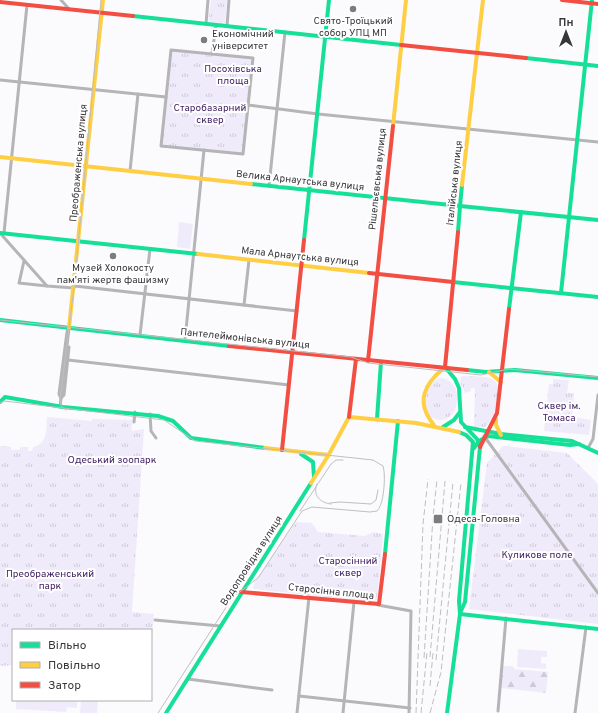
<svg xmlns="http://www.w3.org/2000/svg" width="598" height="713" font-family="Overpass,sans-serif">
  <defs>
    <pattern id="forest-firs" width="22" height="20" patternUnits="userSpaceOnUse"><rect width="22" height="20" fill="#f0ebfb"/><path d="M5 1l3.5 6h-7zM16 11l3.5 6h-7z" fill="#cfcad8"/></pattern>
    <pattern id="park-tufts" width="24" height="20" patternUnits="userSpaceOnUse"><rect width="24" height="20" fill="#f0ebfb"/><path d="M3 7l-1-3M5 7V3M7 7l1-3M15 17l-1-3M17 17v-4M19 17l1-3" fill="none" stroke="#cfcad8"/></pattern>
  </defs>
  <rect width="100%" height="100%" fill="#fbfafd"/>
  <!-- grass -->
  <g fill="#f0ebfb">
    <polygon points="179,222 193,224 190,249 177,247"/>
    <polygon points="518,649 547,651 547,657 541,657 541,663 546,664 546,669 517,667"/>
    <polygon points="16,700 77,700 77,708 67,707 66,712 16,709"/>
    <polygon points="81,700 98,700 97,713 80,713"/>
  </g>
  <!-- forest -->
  <polygon fill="url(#forest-firs)" points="503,666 514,667 514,669 548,672 546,693 501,688"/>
  <!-- park -->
  <g fill="url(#park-tufts)">
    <polygon points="211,0 227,0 225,25 208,23"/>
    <polygon points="171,50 253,58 243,154 161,146"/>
    <path d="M464,376C471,377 489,375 495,381C503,389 494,421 485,427H474L475,388H471V391L465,393L460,382L461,377Z"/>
    <path d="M441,378C465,381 460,419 441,420C418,421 422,381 441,378Z"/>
    <polygon points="553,379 569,380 567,393 574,393 572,417 591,420 589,435 544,431 549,384 553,384"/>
    <path d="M47,417L92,421V419L133,420L131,431L144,429L132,612L154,614L151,646V630H13V665L0,666V446L11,447V450H19L21,447H28V451H32L33,447C48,443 46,431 47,417Z"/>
    <polygon points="503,446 567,453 598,484 598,624 469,609 487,463"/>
    <polygon points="296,522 312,523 318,532 365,536 373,532 383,534 377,600 370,602 253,589 254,583"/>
  </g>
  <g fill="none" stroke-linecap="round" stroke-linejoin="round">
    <!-- street -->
    <g stroke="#b5b4b6" stroke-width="3">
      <polyline points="61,0 69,9"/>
      <polyline points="206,24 208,0"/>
      <polyline points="227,26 229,0"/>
      <polygon points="171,50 253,58 243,154 161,146"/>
      <polyline points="212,54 216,25"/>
      <polyline points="0,80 166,97"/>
      <polyline points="248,105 318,114 598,142"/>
      <polyline points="130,171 138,94"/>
      <polyline points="269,186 285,32"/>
      <polyline points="0,233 47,286 74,288 75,286 297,311"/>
      <polyline points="4,233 27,5"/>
      <polyline points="24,261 19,283 47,286"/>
      <polyline points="244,305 249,260"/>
      <polyline points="140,335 150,249"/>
      <polyline points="185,340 204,150"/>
      <polyline points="68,360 289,385"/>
      <polyline points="61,398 59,394 67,332 68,329"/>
      <polyline points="61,398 64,395 69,347"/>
      <polyline points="60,407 69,328"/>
      <polyline points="150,414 151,431 156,438"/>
      <polyline points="134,422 135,412"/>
      <polyline points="484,436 598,593"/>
      <polyline points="588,448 593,439 598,395"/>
      <polyline points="378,605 411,611 409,713"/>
      <polyline points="155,620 220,626"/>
      <polyline points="188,679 272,690"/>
      <polyline points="299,696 410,708"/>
      <polyline points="498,711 506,618"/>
      <polyline points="297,713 309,597"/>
      <polyline points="343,713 354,602"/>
      <polyline points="575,713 586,627"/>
    </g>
    <!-- fast -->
    <g stroke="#16e098" stroke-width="4">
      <polyline points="133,16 401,45"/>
      <polyline points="526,58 598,66"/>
      <polyline points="251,184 460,206 458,232"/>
      <polyline points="462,185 460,206 598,220"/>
      <polyline points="0,233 198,254"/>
      <polyline points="304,240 329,0"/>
      <polyline points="453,282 598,297"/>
      <polyline points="561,293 592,0"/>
      <polyline points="509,309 521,212"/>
      <polyline points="0,320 229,346"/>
      <polyline points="445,367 455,379 459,388 461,422 477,439 480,447 465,602 460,613"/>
      <polyline points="467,370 486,372 515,370 598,378"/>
      <polyline points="0,402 5,397 63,407 158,416 173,421 191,438 265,448"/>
      <polyline points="377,419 381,362"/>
      <polyline points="443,427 454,420 460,412"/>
      <polyline points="465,427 501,434 572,441 598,453"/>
      <polyline points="474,448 479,441 488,436 570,445 579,444"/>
      <polyline points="301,454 313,462 314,477"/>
      <polyline points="385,554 398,421"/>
      <polyline points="460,614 598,629"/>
      <polyline points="166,713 311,483"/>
      <polyline points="447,713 460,614 459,601 473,442 466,435 459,432"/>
    </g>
    <!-- slow -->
    <g stroke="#ffcf43" stroke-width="4">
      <polyline points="393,126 406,0"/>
      <polyline points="0,157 251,184"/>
      <polyline points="462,185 483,0"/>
      <polyline points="198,254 369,273"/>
      <polyline points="69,328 103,0"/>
      <polyline points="489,372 501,382"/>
      <polyline points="496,419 496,425 501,435"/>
      <path d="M434,425C415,402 424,384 445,367"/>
      <polyline points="265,448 329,455"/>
      <polyline points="311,483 328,456 349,417 416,423 459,432"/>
    </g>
    <!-- jam -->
    <g stroke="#f24e42" stroke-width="4">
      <polyline points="562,0 598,4"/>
      <polyline points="0,2 133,16"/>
      <polyline points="401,45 526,58"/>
      <polyline points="369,273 453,282"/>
      <polyline points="229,346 467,370"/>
      <polyline points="368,361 393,126"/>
      <polyline points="445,367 458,232"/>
      <polyline points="349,417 356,359"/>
      <polyline points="480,447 497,413 509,309"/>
      <polyline points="282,450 304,240"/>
      <polyline points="241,592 379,604 385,554"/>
    </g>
    <!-- tram -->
    <g stroke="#bfbec1" stroke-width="1">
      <polyline points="0,320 351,357 368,363 481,375 509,369 598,377"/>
      <path d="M0,403L4,401L164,420L195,441L373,460L383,466C386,475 384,505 377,511L370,512L312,507L302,511L258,578L232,598L158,713"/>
      <polyline points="66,410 61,406 60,399 74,288 101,0"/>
      <path d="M317,484C312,496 321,503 331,504"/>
      <polyline points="330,503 340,502 371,504 376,500 378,490"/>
      <polyline points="300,511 331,464 336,460 343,460"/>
    </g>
    <!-- rail -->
    <g stroke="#bfbec1" stroke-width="1" stroke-dasharray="6 3" stroke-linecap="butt">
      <polyline points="430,657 445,481"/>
      <polyline points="424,658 433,517 437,480"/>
      <polyline points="436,660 453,482"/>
      <polyline points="430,686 433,653"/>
      <polyline points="416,713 423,524 428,479"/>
      <polyline points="421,713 427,652"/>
      <polyline points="430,713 441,672 461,483"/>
    </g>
  </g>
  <!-- markers -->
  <g fill="#7c7b7f" stroke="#fff" stroke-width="1.5">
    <circle cx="353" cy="9" r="4"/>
    <circle cx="204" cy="40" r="4"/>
    <circle cx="113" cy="256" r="4"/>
    <rect x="433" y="514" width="10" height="10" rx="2"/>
  </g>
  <g text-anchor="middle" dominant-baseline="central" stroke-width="4" stroke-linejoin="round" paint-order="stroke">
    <!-- poi labels -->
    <g font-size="10" fill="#38363b" stroke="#fff">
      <text x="353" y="21">Свято-Троїцький<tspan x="353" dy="12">собор УПЦ МП</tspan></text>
      <text x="212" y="34" text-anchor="start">Економічний<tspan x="212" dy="12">університет</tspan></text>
      <text x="113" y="268">Музей Холокосту<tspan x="113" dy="12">пам'яті жертв фашизму</tspan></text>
      <text x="447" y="519" text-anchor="start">Одеса-Головна</text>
    </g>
    <!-- park labels -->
    <g font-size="10" fill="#3d1e61" stroke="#fff">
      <text x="233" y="69">Посохівська<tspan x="233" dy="12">площа</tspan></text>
      <text x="210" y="108">Старобазарний<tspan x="210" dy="12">сквер</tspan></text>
      <text x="559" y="406">Сквер ім.<tspan x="559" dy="12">Томаса</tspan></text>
      <text x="112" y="460">Одеський зоопарк</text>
      <text x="537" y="555">Куликове поле</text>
      <text x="348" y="561">Старосінний<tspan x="348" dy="12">сквер</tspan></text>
      <text x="50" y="574">Преображенський<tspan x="50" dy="12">парк</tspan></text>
    </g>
    <!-- street labels -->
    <g font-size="10" fill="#38363b" stroke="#fff">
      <text transform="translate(79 163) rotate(-85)">Преображенська вулиця</text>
      <text transform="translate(378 179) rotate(-84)">Рішельєвська вулиця</text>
      <text transform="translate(300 181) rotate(6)">Велика Арнаутська вулиця</text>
      <text transform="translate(455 183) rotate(-84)">Італійська вулиця</text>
      <text transform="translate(300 257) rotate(6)">Мала Арнаутська вулиця</text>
      <text transform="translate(245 339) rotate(6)">Пантелеймонівська вулиця</text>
      <text transform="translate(252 561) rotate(-57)">Водопровідна вулиця</text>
      <text transform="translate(331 592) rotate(6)">Старосінна площа</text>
    </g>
  </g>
  <!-- legend -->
  <rect x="12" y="629" width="140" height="72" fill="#ffffff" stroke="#afafb1"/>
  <rect x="20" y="642" width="20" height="6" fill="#16e098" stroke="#afafb1"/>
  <text x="48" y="649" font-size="12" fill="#38363b">Вільно</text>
  <rect x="20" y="662" width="20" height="6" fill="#ffcf43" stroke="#afafb1"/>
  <text x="48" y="669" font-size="12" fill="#38363b">Повільно</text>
  <rect x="20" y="682" width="20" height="6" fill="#f24e42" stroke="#afafb1"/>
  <text x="48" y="689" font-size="12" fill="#38363b">Затор</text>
  <!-- north arrow -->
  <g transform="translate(566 32)" stroke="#ffffff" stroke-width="3" paint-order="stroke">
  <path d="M0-3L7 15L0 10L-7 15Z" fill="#38363b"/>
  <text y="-6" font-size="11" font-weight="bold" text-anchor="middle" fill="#38363b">Пн</text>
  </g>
</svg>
